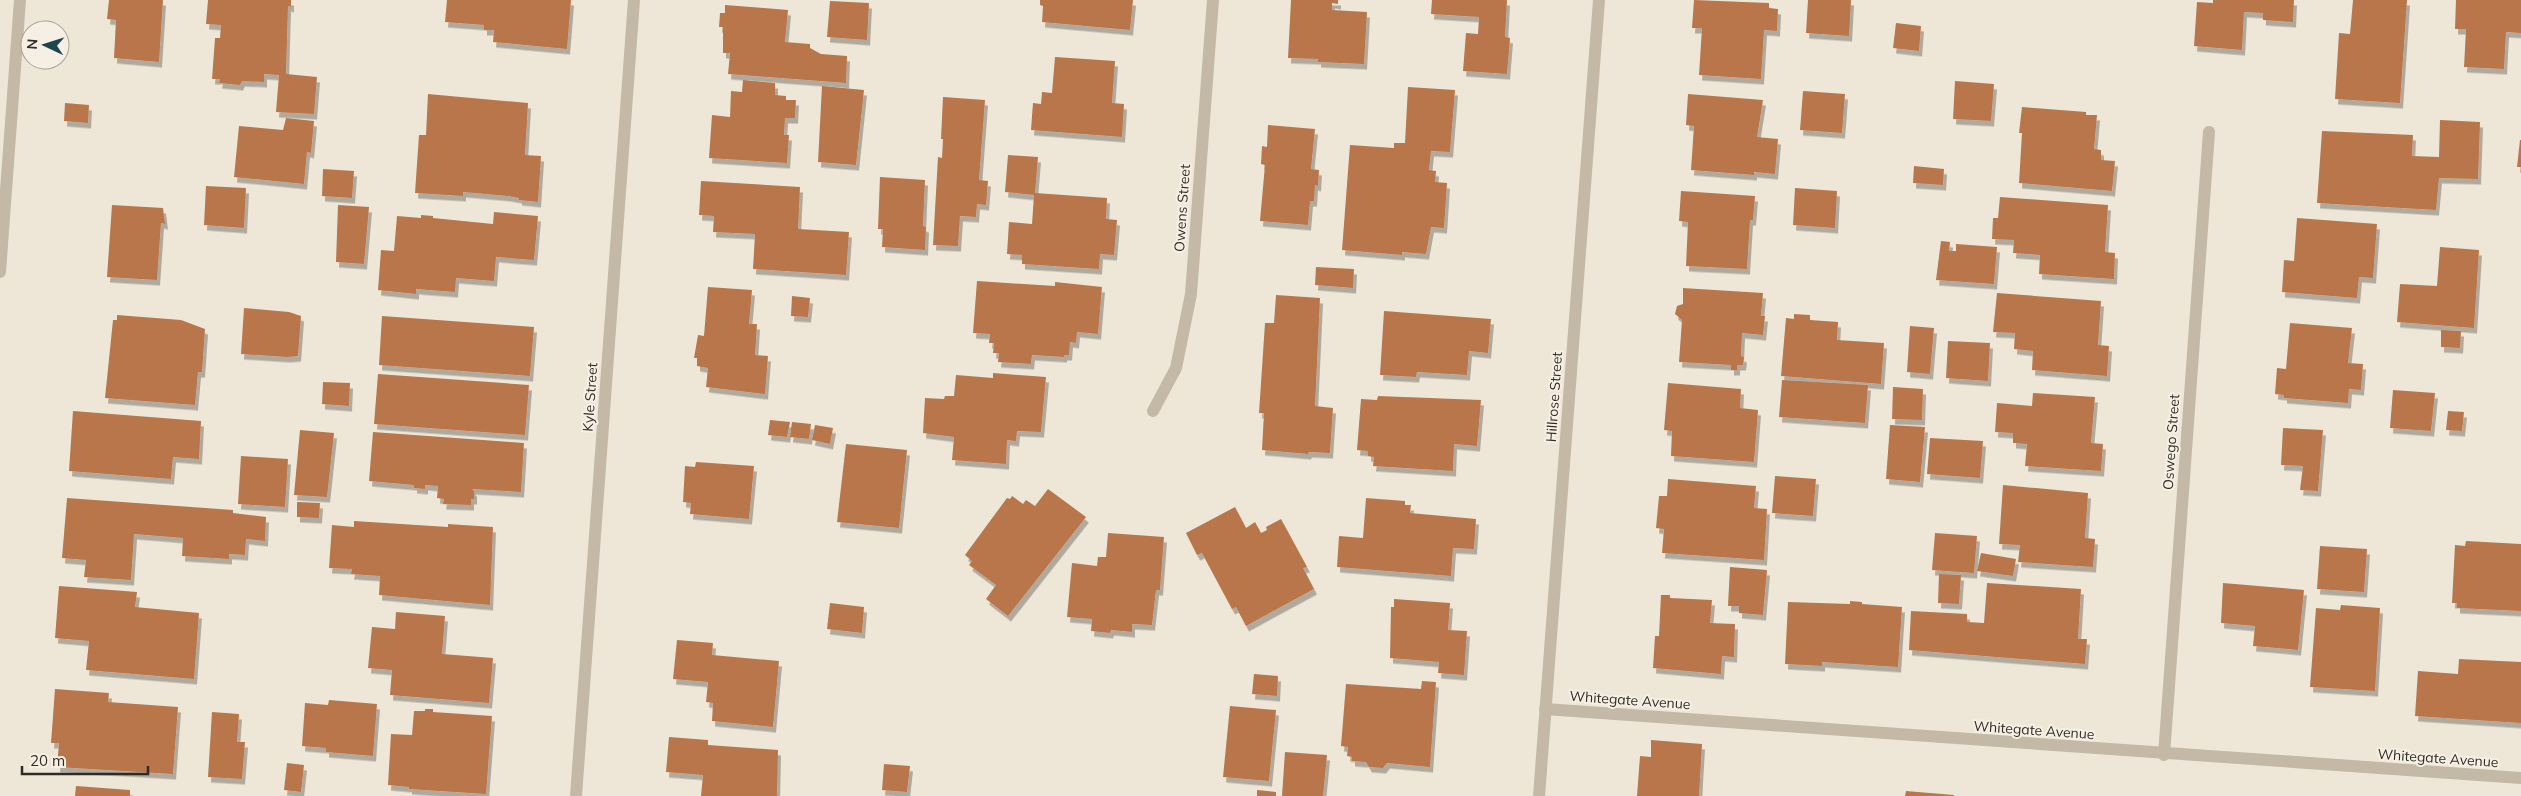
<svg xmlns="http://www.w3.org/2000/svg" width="2521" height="796" font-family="Mulish,sans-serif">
  <defs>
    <filter id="shadow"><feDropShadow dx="3" dy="5.5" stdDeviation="0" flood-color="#0004"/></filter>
  </defs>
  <rect width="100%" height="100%" fill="#eee7d8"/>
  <!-- building -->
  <g fill="#b9764b" filter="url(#shadow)">
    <polygon points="109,0 163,0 159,62 114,58 116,20 107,19"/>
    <polygon points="208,0 291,0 291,7 288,6 286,74 317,77 314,114 276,112 279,75 264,74 264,82 242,81 240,85 219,83 220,79 212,79 215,38 220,38 221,25 206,24"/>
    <polygon points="447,0 571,0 567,49 493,42 494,30 484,30 484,25 445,22"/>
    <polygon points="1040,0 1133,0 1130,30 1042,22 1043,6 1040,5"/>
    <polygon points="1291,0 1338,0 1338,4 1332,3 1332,10 1367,12 1364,64 1318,62 1318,59 1288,58"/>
    <polygon points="1432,0 1507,0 1505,37 1510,38 1507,74 1463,71 1466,33 1478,34 1479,17 1431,14"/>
    <polygon points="1694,0 1769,3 1769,8 1778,9 1777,31 1764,30 1761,79 1699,75 1702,28 1692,28"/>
    <polygon points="1808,0 1851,0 1849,36 1806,33"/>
    <polygon points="2213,0 2294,0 2293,22 2263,20 2263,13 2244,12 2242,50 2194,46 2197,2 2213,3"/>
    <polygon points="2353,0 2407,0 2400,103 2335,99 2339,33 2350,34"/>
    <polygon points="2456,0 2521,0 2521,33 2506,32 2504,69 2464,67 2466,29 2455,29"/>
    <polygon points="830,1 869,3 867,40 827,37"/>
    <polygon points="725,5 788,10 785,42 810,44 810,48 821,54 847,56 846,83 728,74 730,53 723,53 723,27 719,27 720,13 725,13"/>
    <polygon points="1896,23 1921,26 1919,51 1893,48"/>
    <polygon points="1055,57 1115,61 1112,103 1124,104 1122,137 1031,130 1033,103 1041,104 1042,92 1052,93"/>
    <polygon points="743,80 775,83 775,95 786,96 786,100 796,100 795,118 785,118 784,135 789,135 787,163 709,158 712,115 730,117 731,91 742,92"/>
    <polygon points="1955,81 1994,84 1991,121 1953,119"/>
    <polygon points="822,86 864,90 856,165 818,162"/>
    <polygon points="1408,87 1455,90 1450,152 1431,151 1429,170 1436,171 1435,182 1447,183 1444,228 1431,227 1426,254 1402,252 1402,255 1342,250 1350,145 1394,148 1394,143 1405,143"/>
    <polygon points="1803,91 1845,94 1842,133 1800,130"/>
    <polygon points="428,94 528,103 525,155 541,156 538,202 519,200 519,198 508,196 463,192 463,196 415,193 419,135 426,135"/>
    <polygon points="1688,94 1763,100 1757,137 1778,139 1775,174 1754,172 1754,175 1691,170 1694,126 1686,125"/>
    <polygon points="943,97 985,100 979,180 988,181 986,205 977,204 976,217 960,216 958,246 933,245 938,157 942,158 943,139 941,139"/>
    <polygon points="65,103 89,105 88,123 64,121"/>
    <polygon points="2022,107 2086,112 2086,115 2097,115 2094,149 2101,150 2101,160 2115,161 2112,191 2019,183 2022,133 2019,133"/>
    <polygon points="286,118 314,121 311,153 307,152 304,184 234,177 239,126 283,130"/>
    <polygon points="2440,120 2480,122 2478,179 2439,178 2436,210 2317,203 2322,131 2413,135 2412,156 2439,157"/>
    <polygon points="1268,125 1315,129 1311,169 1319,170 1318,186 1315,185 1314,201 1310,201 1308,225 1260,221 1265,165 1261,164 1262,146 1267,147"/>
    <polygon points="2520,140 2521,140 2521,167 2517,167"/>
    <polygon points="1008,155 1038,157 1035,193 1107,198 1106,219 1117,220 1114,255 1100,254 1099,269 1022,264 1022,255 1007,254 1009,222 1032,224 1034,195 1005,192"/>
    <polygon points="1914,166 1944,169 1943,185 1913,183"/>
    <polygon points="323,169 354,171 352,198 322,196"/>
    <polygon points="880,177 925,180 923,226 926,227 925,250 882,247 883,229 878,229"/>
    <polygon points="701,181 800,187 798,229 849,232 846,275 753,269 755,234 713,232 714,216 699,215"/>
    <polygon points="206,186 246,188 244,228 204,225"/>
    <polygon points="1795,188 1837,191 1835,228 1793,225"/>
    <polygon points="1681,191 1755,196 1753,220 1750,220 1747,269 1686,266 1688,222 1679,221"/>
    <polygon points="2000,197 2108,205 2105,252 2115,253 2114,279 2039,274 2040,255 2013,253 2014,240 1992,239 1993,218 1998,218"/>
    <polygon points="112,205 163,208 165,224 161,223 157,280 107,277"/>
    <polygon points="338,205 369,207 364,264 336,262"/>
    <polygon points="494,212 538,216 534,260 496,257 494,281 456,278 455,292 416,289 416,294 378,290 381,250 394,251 397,216 421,218 421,215 433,216 433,218 493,224"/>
    <polygon points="2297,218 2377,224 2373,278 2359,277 2357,298 2282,292 2284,260 2294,261"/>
    <polygon points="1941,241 1950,242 1949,251 1956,251 1956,244 1997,247 1994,284 1936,280"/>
    <polygon points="2440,247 2479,250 2474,328 2397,322 2400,284 2437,286"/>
    <polygon points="1316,267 1354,269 1353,288 1315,285"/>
    <polygon points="977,281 1055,286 1055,282 1102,287 1098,334 1077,332 1076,343 1070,342 1069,355 1064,355 1064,357 1032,355 1031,364 998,362 999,353 993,353 994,343 989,343 990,334 973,333"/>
    <polygon points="708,287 752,290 749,324 757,324 755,355 768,356 765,394 706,387 708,368 697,366 697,358 694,358 698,335 704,336"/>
    <polygon points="1683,288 1763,293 1761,316 1765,316 1763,335 1742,333 1741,356 1744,357 1743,365 1737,365 1737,370 1731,370 1731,365 1679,362 1682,320 1675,314 1677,306 1683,304"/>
    <polygon points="1997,293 2101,301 2098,345 2109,346 2107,376 2032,370 2033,351 2014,349 2015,333 1993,332"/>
    <polygon points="1276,295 1320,298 1315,406 1333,408 1330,453 1309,452 1308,454 1262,450 1264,413 1259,413 1265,323 1274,323"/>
    <polygon points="792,296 810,298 808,317 791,316"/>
    <polygon points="244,308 289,312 301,316 298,356 287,357 241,354"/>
    <polygon points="1384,311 1491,319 1488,353 1469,351 1467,375 1417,372 1416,377 1380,375"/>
    <polygon points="1794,314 1810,315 1810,320 1838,322 1837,340 1884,343 1881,384 1781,376 1786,318 1794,319"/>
    <polygon points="117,315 181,320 205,329 202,372 198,372 195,405 105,398 113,320 117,320"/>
    <polygon points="382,316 534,327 530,376 379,365"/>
    <polygon points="2290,323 2352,328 2348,363 2363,364 2361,390 2349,389 2348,403 2284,398 2284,395 2275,394 2277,368 2286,369"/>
    <polygon points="1910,326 1934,328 1930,374 1907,372"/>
    <polygon points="2441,330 2461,331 2460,348 2441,347"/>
    <polygon points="1948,341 1990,343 1988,381 1946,378"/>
    <polygon points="993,373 1046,377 1041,432 1017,431 1016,441 1007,440 1006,464 952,460 954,437 923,433 925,398 944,399 945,396 954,396 956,375 993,378"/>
    <polygon points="378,374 529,385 525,435 374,424"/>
    <polygon points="1782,380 1868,385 1865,423 1779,417"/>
    <polygon points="323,382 350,383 349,406 322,404"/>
    <polygon points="1668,383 1741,389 1740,408 1758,410 1754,462 1671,456 1672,431 1664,430"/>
    <polygon points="1893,387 1923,389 1922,420 1892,419"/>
    <polygon points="2393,390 2435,393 2431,431 2390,428"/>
    <polygon points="2033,393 2095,397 2091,443 2103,444 2101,471 2025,466 2027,444 2013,443 2013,433 1995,432 1997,403 2032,406"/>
    <polygon points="1378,396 1481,400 1477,446 1454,444 1453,471 1373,466 1374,457 1368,456 1368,451 1357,450 1361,399 1377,400"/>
    <polygon points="73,411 201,421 199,459 173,457 171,479 69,471"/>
    <polygon points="2448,411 2464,412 2462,431 2446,430"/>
    <polygon points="770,420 790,422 787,437 768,435"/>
    <polygon points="792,422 811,424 809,439 790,437"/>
    <polygon points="815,425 833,428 830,444 812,440"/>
    <polygon points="1890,425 1925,427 1920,482 1886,479"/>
    <polygon points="2283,428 2323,430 2318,491 2300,490 2303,466 2281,465"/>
    <polygon points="300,430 334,433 327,497 294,495"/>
    <polygon points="373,432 524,443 521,492 472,489 474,491 474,499 471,499 471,505 443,504 444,499 437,498 438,486 425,485 425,489 414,488 414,485 369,481"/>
    <polygon points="1930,438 1983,441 1980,478 1927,474"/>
    <polygon points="846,444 907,450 899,528 837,522"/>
    <polygon points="241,456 288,459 285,507 238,504"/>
    <polygon points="696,462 754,466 749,519 690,514 691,503 683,502 685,466 695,467"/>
    <polygon points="1775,476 1816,479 1813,516 1772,513"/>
    <polygon points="1668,479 1756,486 1754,508 1767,509 1764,560 1662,553 1664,529 1656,528 1659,496 1667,496"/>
    <polygon points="2003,485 2088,493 2085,538 2095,539 2093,567 2018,562 2020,545 1999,544"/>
    <polygon points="1048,489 1086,517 1008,616 986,599 996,585 969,565 972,561 965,555 1007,498 1010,499 1012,496 1023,504 1026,500 1035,506"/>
    <polygon points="67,498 233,510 233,513 266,517 265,541 246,539 245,555 229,554 229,559 182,556 183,538 134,534 131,580 84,577 86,560 62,558"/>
    <polygon points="1366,498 1405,501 1405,505 1411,505 1410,513 1476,519 1474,549 1453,548 1451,576 1337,567 1339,536 1363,538"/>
    <polygon points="297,502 320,503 319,518 297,517"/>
    <polygon points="1235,507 1246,528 1255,522 1261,533 1267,530 1266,527 1281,519 1307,567 1303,568 1314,589 1246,626 1236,607 1232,609 1202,553 1197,555 1186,533"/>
    <polygon points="354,521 448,527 448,524 493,527 490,605 379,595 380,576 351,574 352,569 329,568 332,525 354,527"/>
    <polygon points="1108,533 1164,537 1160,590 1156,590 1152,625 1132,624 1132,632 1111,630 1110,633 1091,631 1092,619 1067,617 1072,563 1097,566 1098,557 1106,557"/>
    <polygon points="1935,533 1977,536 1974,573 1932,570"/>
    <polygon points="2466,541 2521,544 2521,611 2457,608 2457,603 2452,603 2455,545 2465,546"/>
    <polygon points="2320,546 2367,549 2364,592 2317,589"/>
    <polygon points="1981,553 2016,559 2013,576 1977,571"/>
    <polygon points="1730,567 1767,570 1763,615 1739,613 1739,606 1728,606"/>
    <polygon points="1939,574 1961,575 1959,604 1938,603"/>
    <polygon points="1987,583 2081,589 2078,639 2087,639 2085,664 1909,650 1911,611 1967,614 1967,622 1984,623"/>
    <polygon points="2223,583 2304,590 2298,650 2253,646 2255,626 2221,623"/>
    <polygon points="59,586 137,592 135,607 199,613 194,679 86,670 89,641 55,638"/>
    <polygon points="1661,595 1670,595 1670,598 1712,600 1710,623 1735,624 1734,657 1722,656 1721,674 1653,668 1655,636 1659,636"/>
    <polygon points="1394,599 1450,603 1448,630 1467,631 1464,675 1438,673 1439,662 1390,658 1391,607 1394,607"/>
    <polygon points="1850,601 1862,602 1862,604 1902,607 1898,667 1822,662 1822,666 1785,664 1788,602 1850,604"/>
    <polygon points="830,603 864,607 862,633 827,629"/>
    <polygon points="2341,605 2380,608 2375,691 2310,687 2316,608 2340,610"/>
    <polygon points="396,612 445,616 442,654 493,658 489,703 390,695 392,670 368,668 372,627 395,629"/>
    <polygon points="677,640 713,643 712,655 779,661 773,727 712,721 713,703 706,702 708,682 673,679"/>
    <polygon points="2459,659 2521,662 2521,723 2415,716 2418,671 2458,674"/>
    <polygon points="1254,674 1278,676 1277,696 1252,694"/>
    <polygon points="1422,681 1436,682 1430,767 1387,763 1383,768 1369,767 1366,762 1352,761 1352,757 1347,756 1348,747 1341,746 1346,684 1421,689"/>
    <polygon points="55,689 109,693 108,702 178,707 173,774 57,767 59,743 51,743"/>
    <polygon points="329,700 377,704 373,756 326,752 326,748 302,746 305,703 328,705"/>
    <polygon points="1230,706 1276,710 1269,781 1223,777"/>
    <polygon points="425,709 433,709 433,712 492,716 486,794 409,789 409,787 388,785 391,734 412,735 414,711 425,711"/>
    <polygon points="212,712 239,714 237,742 245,742 242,779 208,777"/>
    <polygon points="669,737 708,740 708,745 778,750 777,796 701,796 703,775 666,772"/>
    <polygon points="1651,740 1702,744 1699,796 1637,796 1640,756 1651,757"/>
    <polygon points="1285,752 1327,755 1323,796 1282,796"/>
    <polygon points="287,763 304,765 301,792 284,790"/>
    <polygon points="884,764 910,766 907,792 882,790"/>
    <polygon points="76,786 130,790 130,796 75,796"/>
    <polygon points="1257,790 1276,792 1276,796 1257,796"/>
    <polygon points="1906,791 1954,795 1954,796 1905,796"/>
  </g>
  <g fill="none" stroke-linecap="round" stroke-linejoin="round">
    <!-- minor -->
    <g stroke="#c4b8a6" stroke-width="12">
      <polyline points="0,272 20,0"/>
      <polyline points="1153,411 1176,368 1191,294 1213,0"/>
      <polyline points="1545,709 2521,778"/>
      <polyline points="2164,755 2209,132"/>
      <polyline points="576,796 634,0"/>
      <polyline points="1539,796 1599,0"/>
    </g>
  </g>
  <g text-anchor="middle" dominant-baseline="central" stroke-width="4" stroke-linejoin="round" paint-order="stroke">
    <!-- street labels -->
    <g font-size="14" fill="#312b26" stroke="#f6f0e4">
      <text transform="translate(1182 208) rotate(-86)">Owens Street</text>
      <text transform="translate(590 397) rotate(-86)">Kyle Street</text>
      <text transform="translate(1554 397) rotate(-86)">Hillrose Street</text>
      <text transform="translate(2171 442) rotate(-86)">Oswego Street</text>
      <text transform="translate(1630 700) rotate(4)">Whitegate Avenue</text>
      <text transform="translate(2034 730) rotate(4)">Whitegate Avenue</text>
      <text transform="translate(2438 758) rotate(4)">Whitegate Avenue</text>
    </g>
  </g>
  <!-- north arrow -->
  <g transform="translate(45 45) rotate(274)"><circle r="24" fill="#f6f0e4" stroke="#a7a198"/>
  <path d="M0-4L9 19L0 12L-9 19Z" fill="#20444e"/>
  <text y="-8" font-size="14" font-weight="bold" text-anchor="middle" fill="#312b26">N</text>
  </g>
  <!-- scale -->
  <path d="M22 766v8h126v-8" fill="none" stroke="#312b26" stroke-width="2.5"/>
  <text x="30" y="766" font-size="15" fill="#312b26" stroke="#f6f0e4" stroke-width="4" paint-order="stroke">20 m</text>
</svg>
